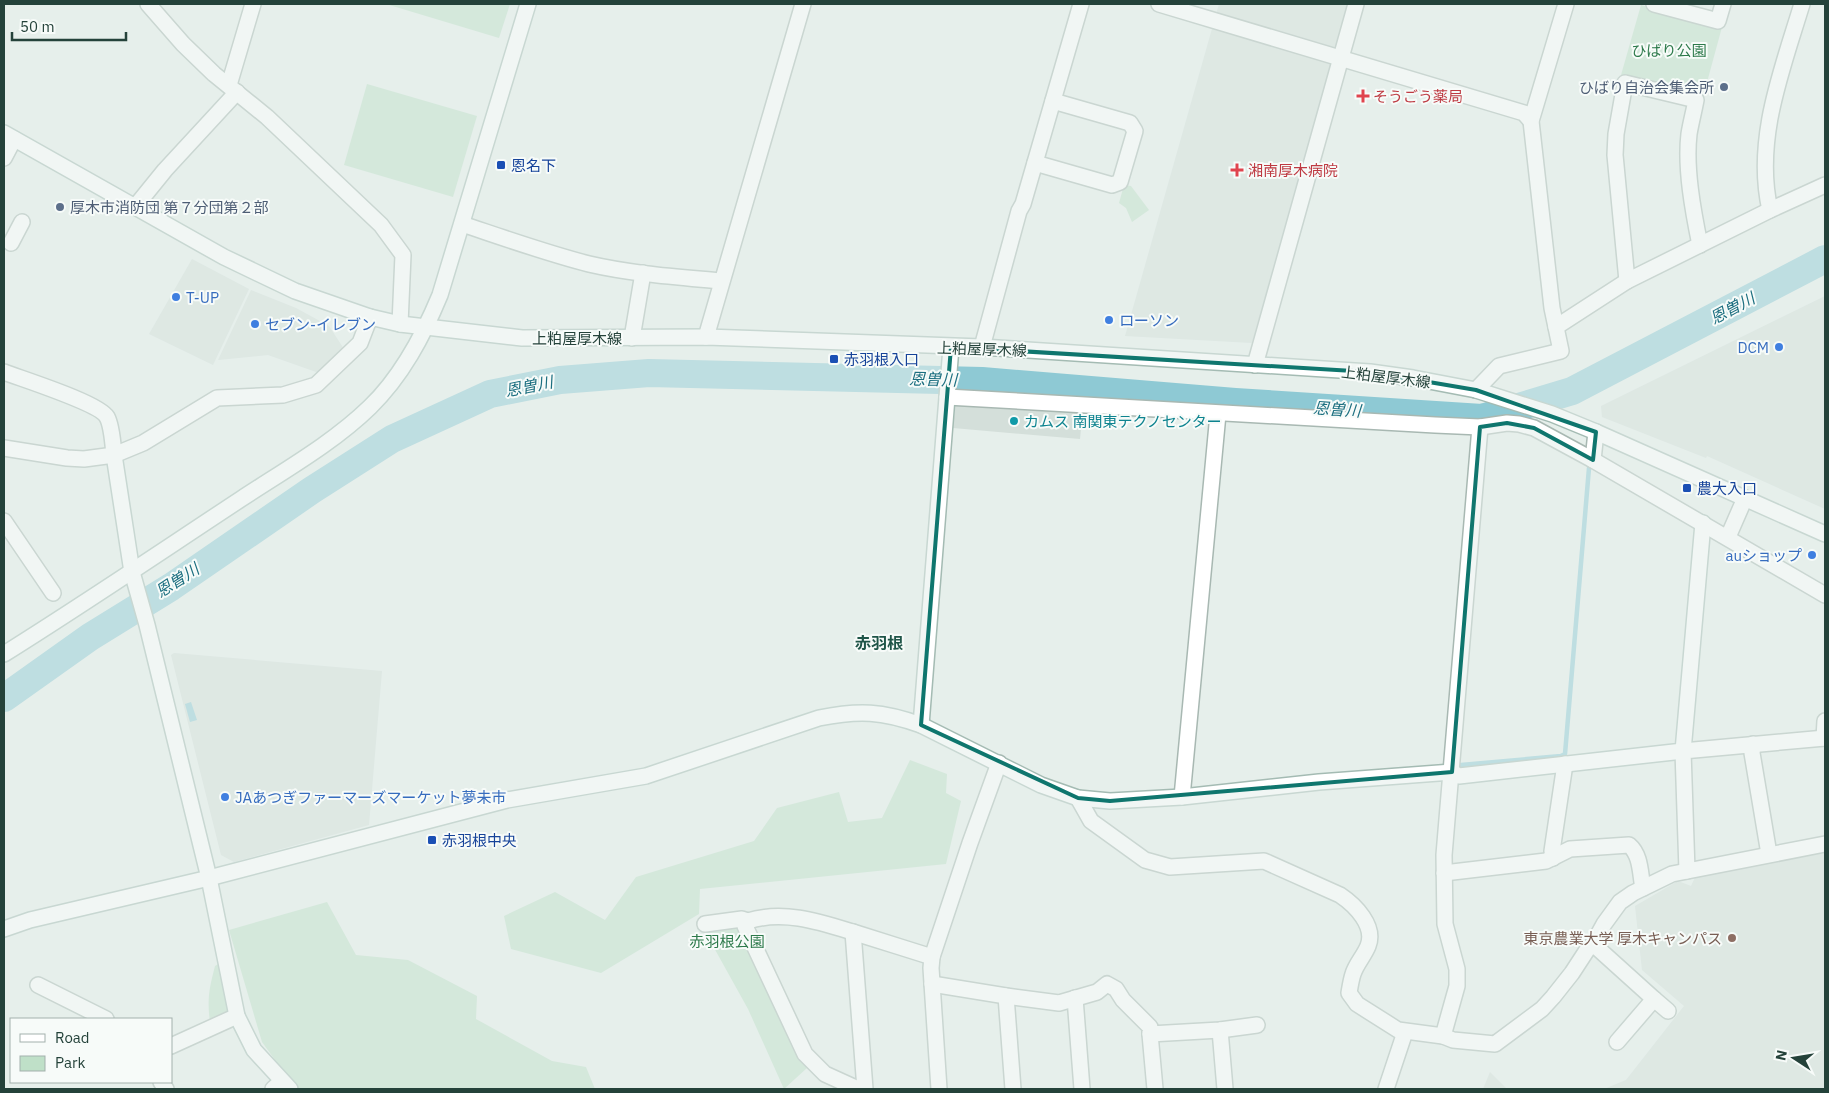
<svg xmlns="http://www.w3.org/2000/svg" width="1829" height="1093" font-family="'IBM Plex Sans','Noto Sans JP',sans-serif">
  <rect width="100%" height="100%" fill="#e6efeb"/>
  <!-- built -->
  <g fill="#d4dfda">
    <polygon points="1219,4 1349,4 1252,343 1125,336"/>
    <polygon points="192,259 249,289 213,365 149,334"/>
    <polygon points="251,290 296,308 329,326 344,349 319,373 268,355 218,360"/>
    <polygon points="1825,296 1825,509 1707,456 1706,458 1602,417 1601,406"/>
    <polygon points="956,400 1083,408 1080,439 953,428"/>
    <polygon points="174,653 382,671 369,825 234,862 221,855 171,655"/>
    <polygon points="1825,849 1825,1089 1604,1089 1626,1080 1684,1006 1642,970 1635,906 1678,881 1691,886 1698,871"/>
    <polygon points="1490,1072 1507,1089 1483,1089"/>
  </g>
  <!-- green -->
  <g fill="#bfe0c8">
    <polygon points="386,4 510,4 499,38"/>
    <polygon points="1641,5 1722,27 1703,97 1621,75"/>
    <polygon points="367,84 477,116 453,197 344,165"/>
    <polygon points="1124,185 1131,186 1149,210 1132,222 1126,208 1119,203"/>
    <polygon points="910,760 947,774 946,793 961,801 946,864 700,889 699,914 601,973 511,949 504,916 555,892 605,920 636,877 754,841 777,808 839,792 848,822 882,818"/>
    <polygon points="327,902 356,955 408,960 477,996 476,1019 552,1061 586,1067 595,1089 296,1089 262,1042 229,930"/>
    <polygon points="731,925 738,927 793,1048 807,1068 784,1089 748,1009 703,928"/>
    <path d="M220,963L229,1015L210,1022C207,999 209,989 215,966Z"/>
  </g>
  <!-- water -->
  <polygon fill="#8ec9d4" points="191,702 197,720 190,722 185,704"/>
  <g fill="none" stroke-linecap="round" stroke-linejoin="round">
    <!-- stream -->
    <polyline stroke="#8ec9d4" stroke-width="4.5" points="1461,765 1561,756 1565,754 1589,468"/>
    <!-- river -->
    <polyline stroke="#8ec9d4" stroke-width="28" points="4,698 90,637 171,587 312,490 392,439 490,394 560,380 649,373 982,381 1235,402 1482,418 1572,391 1825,259"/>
    <defs>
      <g id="street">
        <polyline points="148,4 183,44 214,74 267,117 381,225 403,255 400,324"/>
        <polyline points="1159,4 1524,113 1531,121"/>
        <polyline points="1654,4 1718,21 1723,4"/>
        <polyline points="229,85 253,4"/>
        <polyline points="4,158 14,139"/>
        <polyline points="1035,163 1112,185 1120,182 1135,131 1130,123 1053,101"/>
        <polyline points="135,207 165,170 237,92"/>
        <path d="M1770,210C1754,140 1782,70 1802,4"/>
        <path d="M462,224C504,238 546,253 589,264C632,274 678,277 721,281"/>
        <polyline points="11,243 22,222"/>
        <path d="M1627,281L1615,155L1616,134L1625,83L1696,100C1694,111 1691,122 1689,134C1685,168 1693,211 1700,245"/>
        <polyline points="1556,327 1627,281 1770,210 1825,185"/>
        <polyline points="706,337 803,4"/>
        <polyline points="632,338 643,273"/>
        <polyline points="982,347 1019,211 1023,204 1081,4"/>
        <polyline points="1255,365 1356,4"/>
        <path d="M4,372C22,379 99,403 107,417C112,426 113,445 114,455"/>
        <polyline points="1476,390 1499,366 1561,351 1552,308 1531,121 1566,4"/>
        <polyline points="947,397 1435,425 1480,427 1507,423 1519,424 1534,428 1593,460"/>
        <polyline points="1596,432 1593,460 1825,595"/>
        <polyline points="4,448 67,458 84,459 114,455 143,443 217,398 283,395 316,385 360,343 370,317"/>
        <polyline points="4,521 53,593"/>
        <polyline points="1728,537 1745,498"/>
        <polyline points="1824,738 1825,721"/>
        <polyline points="1753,744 1752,753 1769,854"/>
        <polyline points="1182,797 1218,414"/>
        <path d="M1078,798L1091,821L1145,860L1170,867L1264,861L1340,895C1355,905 1376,926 1368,946C1364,956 1356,964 1353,974C1351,980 1350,987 1349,993L1357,1004L1398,1030L1443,1036L1453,1040L1495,1044L1542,1009L1553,997L1572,973L1587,950L1593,944L1604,924L1620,902L1633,893L1672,874L1825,844"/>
        <polyline points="1553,858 1552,851 1565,764"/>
        <polyline points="1687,871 1683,751 1825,738"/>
        <path d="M1444,873L1546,861L1570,849L1629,845C1641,855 1640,873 1643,888"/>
        <polyline points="705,924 742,919 748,921"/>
        <polyline points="853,932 865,1089"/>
        <polyline points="1593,944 1654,999 1617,1042"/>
        <polyline points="932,984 1006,996 1059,1003 1097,992 1107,984 1116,989 1123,1000 1150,1027 1150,1034 1220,1030 1257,1025"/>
        <polyline points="38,985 106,1019"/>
        <polyline points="1006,996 1013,1089"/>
        <polyline points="1075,998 1082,1089"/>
        <polyline points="1654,999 1668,1011"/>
        <polyline points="1220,1030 1225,1089"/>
        <polyline points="1150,1034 1155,1089"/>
        <polyline points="1443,1036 1457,986 1457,969 1445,924 1444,855 1480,427"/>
        <polyline points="171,1046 237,1016"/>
        <polyline points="161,1082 166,1089"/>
        <polyline points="273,1089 281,1082"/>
        <path d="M858,1089L825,1074L805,1054L745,926L748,921C787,909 825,924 862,935C885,942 909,950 932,957"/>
        <polyline points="939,1089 931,968 932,957 970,843 999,763"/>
        <polyline points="1386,1089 1405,1032"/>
      </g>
      <g id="secondary">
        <polyline points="4,133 224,257 295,291 370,317 400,324 522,338 706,337 982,347 1370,372 1413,378 1476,390 1552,414 1596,432 1825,534"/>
        <polyline points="114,455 132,572 147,625 209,878 237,1016 254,1050 290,1089"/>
        <path d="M4,654C84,604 162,551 241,499C285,470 333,443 370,407C402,376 423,336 440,295L528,4"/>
        <polyline points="921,725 951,347"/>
        <path d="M4,929L30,920L209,878L507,800L646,776L819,718C859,710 882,711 921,725L1041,785L1078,798L1110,801L1182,797L1319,782L1452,772L1459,776L1683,751L1703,523"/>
      </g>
    </defs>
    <!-- street casing -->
    <use href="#street" stroke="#a8b8b2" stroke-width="18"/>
    <!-- secondary casing -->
    <use href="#secondary" stroke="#a4bbb3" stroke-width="18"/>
    <!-- street -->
    <use href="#street" stroke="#fff" stroke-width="15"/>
    <!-- secondary -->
    <use href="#secondary" stroke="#fff" stroke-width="15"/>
  </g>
  <!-- marked area -->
  <path d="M0 0H1829V1093H0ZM951,347L1370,372L1476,390L1596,432L1593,460L1534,428L1507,423L1480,427L1452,772L1110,801L1078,798L921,725Z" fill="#e6efeb" fill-opacity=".55" fill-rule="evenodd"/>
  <path fill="none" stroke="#0f766e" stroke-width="4" stroke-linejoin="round" d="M951,347L1370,372L1476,390L1596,432L1593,460L1534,428L1507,423L1480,427L1452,772L1110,801L1078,798L921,725Z"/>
  <!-- markers -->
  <g fill="#5c6f8a" stroke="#f7fbf9" stroke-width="2">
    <circle cx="1724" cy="87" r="5"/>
    <circle cx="60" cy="207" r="5"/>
  </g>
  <g fill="#e0444e" stroke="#f7fbf9" stroke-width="2">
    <path d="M1360.5 88.5h5v5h5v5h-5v5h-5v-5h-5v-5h5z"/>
    <path d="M1234.5 162.5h5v5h5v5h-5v5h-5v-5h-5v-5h5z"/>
  </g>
  <g fill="#1a4fb4" stroke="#f7fbf9" stroke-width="2">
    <rect x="496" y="160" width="10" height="10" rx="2.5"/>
    <rect x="829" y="354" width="10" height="10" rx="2.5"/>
    <rect x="1682" y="483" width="10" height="10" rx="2.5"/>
    <rect x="427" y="835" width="10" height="10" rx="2.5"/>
  </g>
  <g fill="#3f7fe0" stroke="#f7fbf9" stroke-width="2">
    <circle cx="176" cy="297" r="5"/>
    <circle cx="1109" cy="320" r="5"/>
    <circle cx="255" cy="324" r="5"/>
    <circle cx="1779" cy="347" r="5"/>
    <circle cx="1812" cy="555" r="5"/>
    <circle cx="225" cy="797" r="5"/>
  </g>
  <circle fill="#0f9aa8" stroke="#f7fbf9" stroke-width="2" cx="1014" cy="421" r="5"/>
  <circle fill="#8d6e63" stroke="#f7fbf9" stroke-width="2" cx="1732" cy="938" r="5"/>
  <g text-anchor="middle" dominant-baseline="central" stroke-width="4" stroke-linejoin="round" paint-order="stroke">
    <!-- park labels -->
    <g font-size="15" fill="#2d7a4b" stroke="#f7fbf9">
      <text x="1669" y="50">ひばり公園</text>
      <text x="727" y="941">赤羽根公園</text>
    </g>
    <!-- service labels -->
    <g font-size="15" fill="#4e5e75" stroke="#f7fbf9" text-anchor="end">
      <text x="1714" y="87">ひばり自治会集会所</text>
      <text x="70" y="207" text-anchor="start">厚木市消防団 第７分団第２部</text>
    </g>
    <!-- health labels -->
    <g font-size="15" fill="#be3a42" stroke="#f7fbf9" text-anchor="start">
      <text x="1373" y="96">そうごう薬局</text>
      <text x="1248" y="170">湘南厚木病院</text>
    </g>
    <!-- transit labels -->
    <g font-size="15" fill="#164399" stroke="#f7fbf9" text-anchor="start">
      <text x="511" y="165">恩名下</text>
      <text x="844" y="359">赤羽根入口</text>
      <text x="1697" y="488">農大入口</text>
      <text x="442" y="840">赤羽根中央</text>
    </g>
    <!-- shop labels -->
    <g font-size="15" fill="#366cbe" stroke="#f7fbf9" text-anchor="start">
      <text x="186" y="297">T-UP</text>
      <text x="1119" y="320">ローソン</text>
      <text x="265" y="324">セブン-イレブン</text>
      <text x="1769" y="347" text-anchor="end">DCM</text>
      <text x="1802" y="555" text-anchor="end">auショップ</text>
      <text x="235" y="797">JAあつぎファーマーズマーケット夢未市</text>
    </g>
    <!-- street labels -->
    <g font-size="15" fill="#24423a" stroke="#f7fbf9">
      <text x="577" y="338">上粕屋厚木線</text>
      <text transform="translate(982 349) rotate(2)">上粕屋厚木線</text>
      <text transform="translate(1386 377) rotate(7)">上粕屋厚木線</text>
    </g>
    <!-- culture labels -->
    <g font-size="15" fill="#0d838f" stroke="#f7fbf9" text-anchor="start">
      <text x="1024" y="421">カムス 南関東テクノセンター</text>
    </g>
    <!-- education labels -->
    <g font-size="15" fill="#785e54" stroke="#f7fbf9" text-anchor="end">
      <text x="1722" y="938">東京農業大学 厚木キャンパス</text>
    </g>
    <!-- water labels -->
    <g font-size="16" font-style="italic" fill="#1c6f80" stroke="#f7fbf9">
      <text transform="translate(1732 308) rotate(-28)">恩曽川</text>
      <text transform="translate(933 379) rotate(1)">恩曽川</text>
      <text transform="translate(529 386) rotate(-11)">恩曽川</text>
      <text transform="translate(1337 409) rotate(4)">恩曽川</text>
      <text transform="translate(177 580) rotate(-33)">恩曽川</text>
    </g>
    <!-- neighbourhood labels -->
    <g font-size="16" font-weight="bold" fill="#1f5548" stroke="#f7fbf9">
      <text x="879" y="643">赤羽根</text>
    </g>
  </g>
  <!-- border -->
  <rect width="1829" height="1093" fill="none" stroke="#24423a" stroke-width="10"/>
  <!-- legend -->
  <rect x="10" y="1018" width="162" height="65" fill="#f7fbf9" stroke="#a3b1ad"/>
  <rect x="20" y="1034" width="25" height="8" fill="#ffffff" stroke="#a3b1ad"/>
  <text x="55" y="1043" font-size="15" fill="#24423a">Road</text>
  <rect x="20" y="1056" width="25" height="15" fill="#bfe0c8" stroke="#a3b1ad"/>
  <text x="55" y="1068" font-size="15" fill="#24423a">Park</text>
  <!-- north arrow -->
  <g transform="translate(1794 1058) rotate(282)" stroke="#f7fbf9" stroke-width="4" paint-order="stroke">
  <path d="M0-4L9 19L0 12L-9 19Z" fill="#24423a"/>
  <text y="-8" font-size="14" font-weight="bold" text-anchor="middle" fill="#24423a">N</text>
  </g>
  <!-- scale -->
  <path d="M12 32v8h114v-8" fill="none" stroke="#24423a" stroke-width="2.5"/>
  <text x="20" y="32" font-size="15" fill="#24423a" stroke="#f7fbf9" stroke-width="4" paint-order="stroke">50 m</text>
</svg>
